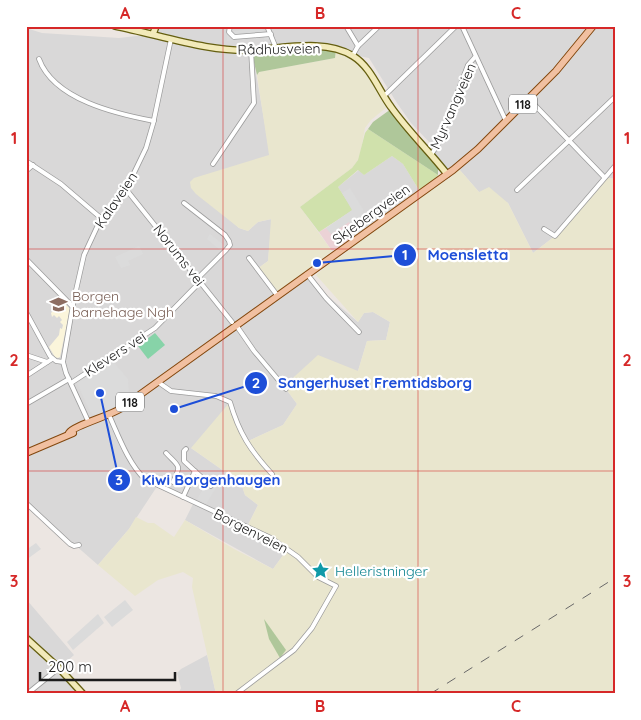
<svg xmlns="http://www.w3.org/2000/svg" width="641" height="720" font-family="Quicksand,sans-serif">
  <rect width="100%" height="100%" fill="#ece6e2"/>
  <!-- residential -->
  <g fill="#d9d8d8">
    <polygon points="156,26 615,26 615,179 604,177 555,236 533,253 508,203 479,192 459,169 473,154 447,174 431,155 431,144 411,123 397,103 369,58 353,55 252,50 270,154 229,219 239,228 248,231 258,222 272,219 268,261 257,269 280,299 308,279 358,322 364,313 373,312 390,322 386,340 367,341 358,371 286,389 297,404 283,425 246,442 191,448 241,483 245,495 258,505 248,525 289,547 273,569 185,520 193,504 158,485 129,529 98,565 26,502 26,28 42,33 119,38 153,34"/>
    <polygon points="392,156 403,164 419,190 368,227 362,215 353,210 338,187 359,170 364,175"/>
    <polygon points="26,599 74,655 61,666 88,694 26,694"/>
    <polygon points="207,655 216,694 178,694 181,688 177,673 181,669"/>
  </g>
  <!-- commercial -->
  <polygon fill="#ebd2d6" points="362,215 350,240 332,251 319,232 326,228"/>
  <!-- education -->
  <polygon fill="#fbf5db" points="60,298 70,309 60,357 58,358 55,357 49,347 59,335 60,328 62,329 63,325 60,322 62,320 59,316 57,318 54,315 52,317 51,313 55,309 52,304 54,302 59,308 64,304"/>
  <!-- farmland -->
  <g fill="#e9e6ce">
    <polygon points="336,49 345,52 365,67 387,107 371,120 365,128 361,150 358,160 352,168 300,207 332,251 309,270 276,293 257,269 268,261 271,219 258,222 248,231 239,228 196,194 191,188 190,182 194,178 269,155 257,75 258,72 335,58"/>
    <polygon points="459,169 479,192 489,187 508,203 533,253 555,236 604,177 615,179 615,694 216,694 192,587 193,578 183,572 158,580 135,596 98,565 129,529 136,517 148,523 154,523 174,537 185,520 234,549 273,569 289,547 248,525 258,505 245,495 241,483 191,448 230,402 246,442 283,425 297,404 284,386 318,355 358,371 367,341 386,340 390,322 373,312 364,313 358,322 316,275 332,261 343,255 367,235 433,188 450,178"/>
  </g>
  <!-- grass -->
  <polygon fill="#d0e1ac" points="368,129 438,175 436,178 419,190 403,164 392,156 364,175 358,170 338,187 353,210 319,232 300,207 352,168 358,160 365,133"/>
  <!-- forest -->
  <g fill="#afc79a">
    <polygon points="294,46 336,49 335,58 259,72 257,75 251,50"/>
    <polygon points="391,109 440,166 438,169 438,175 368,129 373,122"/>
    <polygon points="264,619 286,650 280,658 269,639"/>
  </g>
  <!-- pitch -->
  <polygon fill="#87d3a8" points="155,333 165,345 148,359 138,346"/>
  <!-- parking -->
  <g fill="#dbdbdb">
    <polygon points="261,26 270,39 265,40 263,36 227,41 227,33"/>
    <polygon points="350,188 363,209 362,215 368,227 350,240 346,233 353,228 349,222 331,234 326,228 352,210 342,193"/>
    <polygon points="210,234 225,246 221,251 207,239"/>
    <polygon points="139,246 143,254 128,261 130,265 121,268 115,257"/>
    <polygon points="112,360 128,379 129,398 112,409 97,416 90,412 77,383"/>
    <polygon points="213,474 222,478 206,504 197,499"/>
    <polygon points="36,543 41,549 26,560 26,550"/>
    <polygon points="125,600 133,610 112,627 104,617"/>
    <polygon points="98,614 104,623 73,650 67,642"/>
  </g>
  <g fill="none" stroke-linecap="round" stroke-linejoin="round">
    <defs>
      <g id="street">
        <polyline points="230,26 229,32 234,37 271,34"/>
        <polyline points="267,26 276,48"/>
        <polyline points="346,26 358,46"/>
        <polyline points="462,26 506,121"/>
        <polyline points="353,55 358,46 379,26"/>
        <path d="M39,59C54,100 117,114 154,121"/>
        <polyline points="384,96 456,26"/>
        <polyline points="528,98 604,177"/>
        <polyline points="431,155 438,144 468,65 475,57"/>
        <polyline points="26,161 61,184 102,219"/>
        <polyline points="213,164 254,103 251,50"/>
        <polyline points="26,171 33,165"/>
        <polyline points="125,188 232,322"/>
        <polyline points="517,190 615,97"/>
        <polyline points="184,203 225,235 229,241 230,245 226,250 198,278"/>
        <polyline points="544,229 555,236 615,166"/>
        <polyline points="249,258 277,295"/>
        <polyline points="26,259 73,307"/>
        <polyline points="307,274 326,298 359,332"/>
        <polyline points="26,312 50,356 56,361 63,362 66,373 89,423"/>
        <polyline points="236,325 254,351 286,389"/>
        <polyline points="26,355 47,362"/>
        <polyline points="63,362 74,299 84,255 98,225 133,175 146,148 153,124 171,39"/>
        <polyline points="26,376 52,359"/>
        <path d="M158,382L171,391L216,396L230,402C239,433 250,450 272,474"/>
        <polyline points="71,383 155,328 200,282"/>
        <polyline points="26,404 69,379"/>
        <path d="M109,415C118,435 129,465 145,479L271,538L298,557L318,577L336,586L312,628L294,650L236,694"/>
        <polyline points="186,449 184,451 184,461 211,486"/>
        <path d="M166,453C179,467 182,464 173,482"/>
        <polyline points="183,497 195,471"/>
        <polyline points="26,503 70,544 74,546 79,545"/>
        <polyline points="27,694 59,668"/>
      </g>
      <g id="secondary">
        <path d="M115,26C161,35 209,53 256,50C286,48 326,39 353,56C371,67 379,91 391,107C408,131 429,151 447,174"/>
        <polyline points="153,34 156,26"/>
        <polyline points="26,638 59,668 83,694"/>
      </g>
      <g id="primary">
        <path d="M69,433C73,426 109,416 120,409L453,170L478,149L556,71L593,26"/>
        <polyline points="26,453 73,433"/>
      </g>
    </defs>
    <!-- street casing -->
    <use href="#street" stroke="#9c9c9c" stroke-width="5.5"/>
    <!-- secondary casing -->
    <use href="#secondary" stroke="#655f10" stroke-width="8"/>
    <!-- primary casing -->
    <use href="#primary" stroke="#83480f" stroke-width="8"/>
    <!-- street -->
    <use href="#street" stroke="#fff" stroke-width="4"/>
    <!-- secondary -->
    <use href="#secondary" stroke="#f2eaba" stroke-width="5.5"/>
    <!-- primary -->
    <use href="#primary" stroke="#f1c0a1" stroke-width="6"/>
    <!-- rail -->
    <polyline stroke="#696969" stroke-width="1" stroke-dasharray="10 10" stroke-linecap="butt" points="430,694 615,578"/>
  </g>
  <!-- grid -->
  <path fill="none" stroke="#d62828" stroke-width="1" stroke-opacity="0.55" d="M223,26V694M418,26V694M26,249H615M26,471H615"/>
  <!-- icons -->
  <defs>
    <symbol id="school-bare" viewBox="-9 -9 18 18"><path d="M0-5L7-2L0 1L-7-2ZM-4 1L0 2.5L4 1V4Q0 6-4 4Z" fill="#8d6e63" stroke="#fff" stroke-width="2.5" paint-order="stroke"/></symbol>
    <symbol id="sight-bare" viewBox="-9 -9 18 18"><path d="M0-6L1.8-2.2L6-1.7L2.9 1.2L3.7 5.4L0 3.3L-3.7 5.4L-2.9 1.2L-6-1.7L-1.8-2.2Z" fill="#0f9aa8" stroke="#fff" stroke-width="2.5" paint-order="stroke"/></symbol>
  </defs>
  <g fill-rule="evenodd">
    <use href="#school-bare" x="46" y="292" width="25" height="25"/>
    <use href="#sight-bare" x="308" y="558" width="25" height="25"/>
  </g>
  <g text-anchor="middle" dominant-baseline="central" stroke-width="4.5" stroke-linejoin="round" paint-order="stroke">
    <!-- shield labels -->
    <g fill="#fff" stroke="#5f5f5f" stroke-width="1">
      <rect x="509" y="94.5" width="28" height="19" rx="4"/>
      <rect x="116" y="392.5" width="28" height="19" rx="4"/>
    </g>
    <g font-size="12" font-weight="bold" fill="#1b1b1b">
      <text x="523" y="104">118</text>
      <text x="130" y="402">118</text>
    </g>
    <!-- street labels -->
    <g font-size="14" fill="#1b1b1b" stroke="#fff">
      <text transform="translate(279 49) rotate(-1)">Rådhusveien</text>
      <text transform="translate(453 106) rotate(-66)">Myrvangveien</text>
      <text transform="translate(116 200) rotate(-56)">Kalaveien</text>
      <text transform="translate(371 214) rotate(-36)">Skjebergveien</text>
      <text transform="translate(179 255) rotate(52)">Norums vei</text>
      <text transform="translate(115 354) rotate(-33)">Klevers vei</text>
      <text transform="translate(251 531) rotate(27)">Borgenveien</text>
    </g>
    <!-- education labels -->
    <g font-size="14" fill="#785e54" stroke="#fff" text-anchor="start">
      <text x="72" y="296">Borgen<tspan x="72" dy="16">barnehage Ngh</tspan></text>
    </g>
    <!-- culture labels -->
    <g font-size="14" fill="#0d838f" stroke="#fff" text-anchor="start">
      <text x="335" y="571">Helleristninger</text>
    </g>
  </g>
  <!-- callouts -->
  <path fill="none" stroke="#1d4ed8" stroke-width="2" d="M317 263L405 255M174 409L256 383M100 393L119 480"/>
  <g fill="#1d4ed8" stroke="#fff" stroke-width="2">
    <circle cx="317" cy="263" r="5"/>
    <circle cx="174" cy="409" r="5"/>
    <circle cx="100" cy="393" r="5"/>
    <circle cx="405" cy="255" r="12"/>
    <circle cx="256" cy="383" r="12"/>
    <circle cx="119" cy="480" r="12"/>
  </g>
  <g font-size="15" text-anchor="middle" font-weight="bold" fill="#fff">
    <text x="405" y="260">1</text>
    <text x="256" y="388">2</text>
    <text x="119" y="485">3</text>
  </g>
  <g font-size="15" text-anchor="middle" font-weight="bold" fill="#1d4ed8" stroke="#fff" stroke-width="4.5" stroke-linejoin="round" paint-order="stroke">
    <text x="468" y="260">Moensletta</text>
    <text x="375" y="388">Sangerhuset Fremtidsborg</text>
    <text x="211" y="485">Kiwi Borgenhaugen</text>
  </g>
  <!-- border -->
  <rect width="641" height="720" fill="none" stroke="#ffffff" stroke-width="55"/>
  <!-- scale -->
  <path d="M40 672v8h135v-8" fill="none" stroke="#1b1b1b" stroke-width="2.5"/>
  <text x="48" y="672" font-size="15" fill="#1b1b1b" stroke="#ffffff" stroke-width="4" paint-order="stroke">200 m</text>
  <rect x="28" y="28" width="586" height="664" fill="none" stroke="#d62828" stroke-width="2"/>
  <g font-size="16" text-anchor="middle" font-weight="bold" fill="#d62828">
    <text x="125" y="19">A</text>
    <text x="320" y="19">B</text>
    <text x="516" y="19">C</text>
    <text x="14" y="144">1</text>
    <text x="627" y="144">1</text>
    <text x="14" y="366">2</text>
    <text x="627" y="366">2</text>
    <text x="14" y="587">3</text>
    <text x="627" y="587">3</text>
    <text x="125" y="712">A</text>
    <text x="320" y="712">B</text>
    <text x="516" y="712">C</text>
  </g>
</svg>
